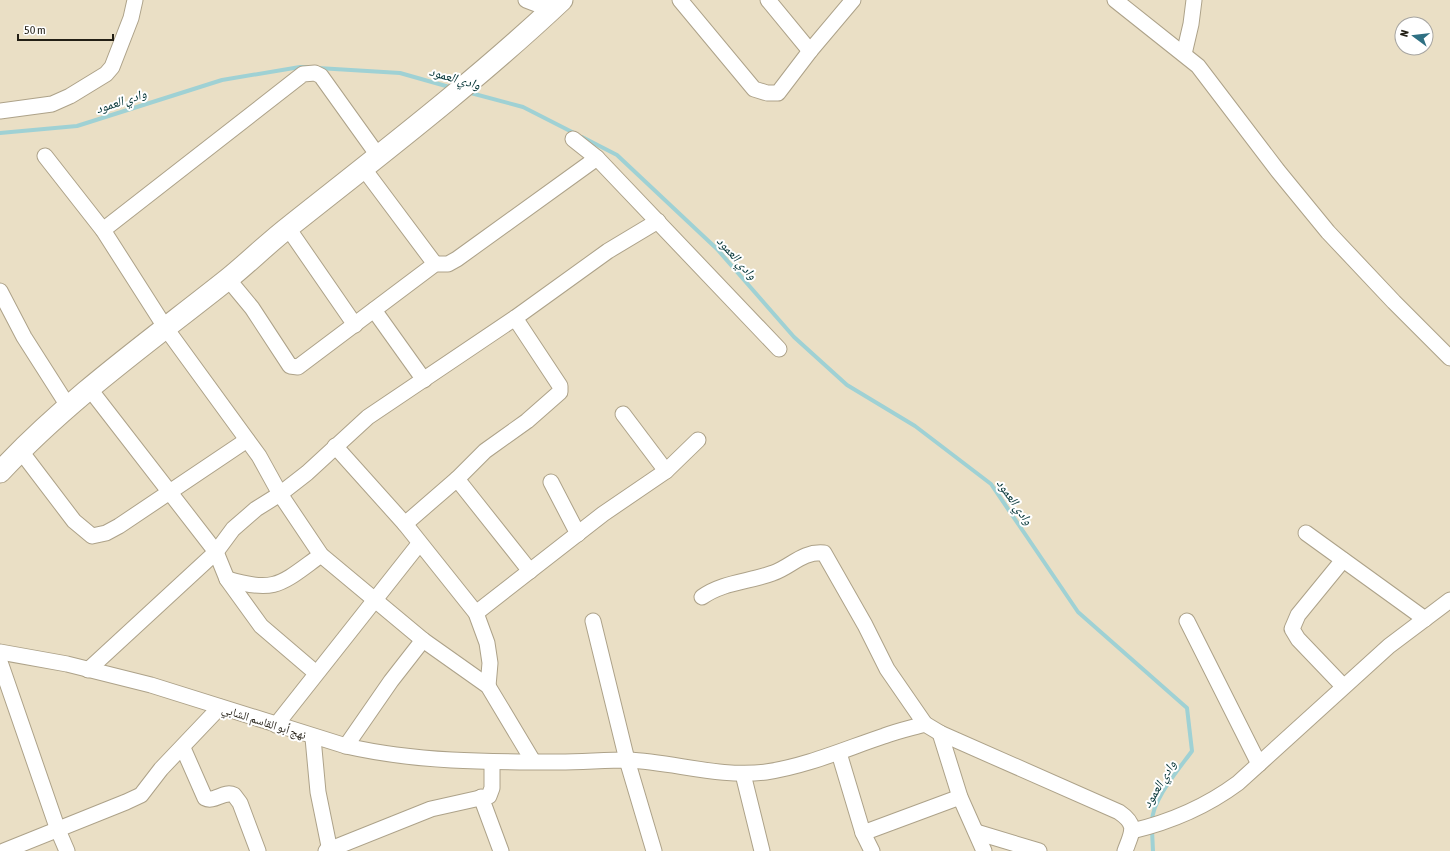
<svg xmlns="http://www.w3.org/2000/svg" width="1450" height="851" font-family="'Asap Condensed','Noto Naskh Arabic',sans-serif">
  <rect width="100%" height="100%" fill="#eadfc5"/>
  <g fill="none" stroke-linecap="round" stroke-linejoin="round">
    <!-- stream -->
    <g stroke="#9fd1d4" stroke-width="4">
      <polyline points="318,68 400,73 453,88"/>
      <polyline points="467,92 523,107 576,134"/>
      <polyline points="0,133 77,126 222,80 300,67 307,67"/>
      <path d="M582,137L617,155L717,249L794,337L847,385L915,426L991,484L1078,612L1187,708L1192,751C1179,769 1151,801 1152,823"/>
      <polyline points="1152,830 1153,851"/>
    </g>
    <defs>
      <g id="street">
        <polyline points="526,0 552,10"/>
        <polyline points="680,0 754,89 767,93 778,93 810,51 853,0"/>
        <polyline points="768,0 810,51"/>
        <polyline points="1115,0 1198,66 1278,171 1328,232 1394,302 1450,358"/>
        <polyline points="1184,54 1191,24 1194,0"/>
        <polyline points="0,111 52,104 70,96 106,74 112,67 131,18 135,0"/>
        <polyline points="573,139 597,158 779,349"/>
        <polyline points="45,156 103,230 165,327 259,456 280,494 321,555 423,640 488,686 533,761"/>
        <polyline points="364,169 435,264"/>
        <polyline points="288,228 355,325"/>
        <polyline points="103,230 303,74 315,73 321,76 379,157"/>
        <polyline points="228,279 252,308 290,366 298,367 435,264 448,264 457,259 597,158"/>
        <polyline points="0,291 24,337 68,406"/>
        <polyline points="374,310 424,380"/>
        <polyline points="89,388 216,552 227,579 261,626 316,673"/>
        <polyline points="623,414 666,471"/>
        <polyline points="335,446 405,524 476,613 487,643 490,663 488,686"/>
        <polyline points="20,450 74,521 92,536 106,533 119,526 247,440"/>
        <polyline points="457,479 530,571"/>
        <polyline points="551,482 578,534"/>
        <polyline points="405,524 457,479 485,451 527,421 560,392 560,386 515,318"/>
        <polyline points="1306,533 1425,619"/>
        <polyline points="1343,560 1298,615 1292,629 1298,639 1343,686"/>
        <path d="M227,579C276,594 282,583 321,555"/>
        <path d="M702,597C723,582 749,582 773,573C791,567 802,551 824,553L865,625L887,669L925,724"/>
        <polyline points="476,613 603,514 666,471 698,440"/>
        <polyline points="593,621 627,760 654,851"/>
        <polyline points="1187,621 1259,764"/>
        <path d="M0,652L67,664L151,685L346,746C416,762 487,762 559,762C582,762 605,760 628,760C674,762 720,778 766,772C807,766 845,749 884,736C897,731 911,728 925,724L940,733L1119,812C1138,825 1132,832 1125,851"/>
        <polyline points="0,662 58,830 67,851"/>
        <polyline points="88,670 216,552 233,529 256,509 280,494 307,473 368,417 515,318 608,251 658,221"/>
        <polyline points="276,725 419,544"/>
        <polyline points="940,733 960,797 984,851"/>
        <polyline points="313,738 318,792 330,851"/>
        <polyline points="346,746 391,681 423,640"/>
        <path d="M183,748L205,798C214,803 224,790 234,795L240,803L258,851"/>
        <polyline points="839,753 863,833 872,851"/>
        <polyline points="743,774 762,851"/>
        <polyline points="481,797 501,851"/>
        <path d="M1132,831C1170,822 1207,806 1238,783L1389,646L1450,600"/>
        <polyline points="976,832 1039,851"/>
        <polyline points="863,833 960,797"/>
        <polyline points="4,851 126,802 141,795 161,769 220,707"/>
        <polyline points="326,851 431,809 489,796 492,788 492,762"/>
      </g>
      <path id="secondary" d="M0,472C68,399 150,341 228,279C249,262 268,243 290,226C382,153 476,81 562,0"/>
    </defs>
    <!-- street casing -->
    <use href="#street" stroke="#ada289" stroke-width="17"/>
    <!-- secondary casing -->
    <use href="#secondary" stroke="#ada289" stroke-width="23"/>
    <!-- street -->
    <use href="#street" stroke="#fff" stroke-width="15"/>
    <!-- secondary -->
    <use href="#secondary" stroke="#fff" stroke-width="21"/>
  </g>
  <g text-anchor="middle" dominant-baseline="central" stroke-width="4" stroke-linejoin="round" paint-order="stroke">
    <!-- street labels -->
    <g font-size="12" fill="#231f15" stroke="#fff">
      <text transform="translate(264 722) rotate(18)">نهج أبو القاسم الشابي</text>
    </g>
    <!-- water labels -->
    <g font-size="13" font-style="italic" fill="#003234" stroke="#fff">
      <text transform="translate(455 78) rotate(16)">وادي العمود</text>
      <text transform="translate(121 101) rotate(-18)">وادي العمود</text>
      <text transform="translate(737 258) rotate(48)">وادي العمود</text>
      <text transform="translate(1015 502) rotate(55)">وادي العمود</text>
      <text transform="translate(1159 784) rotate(-59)">وادي العمود</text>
    </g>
  </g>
  <!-- north arrow -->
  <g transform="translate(1414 36) rotate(285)"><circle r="19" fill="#ffffff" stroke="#a7a5a1"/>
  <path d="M0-3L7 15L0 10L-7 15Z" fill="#2f7083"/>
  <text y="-6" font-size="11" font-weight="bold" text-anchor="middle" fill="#231f15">N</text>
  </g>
  <!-- scale -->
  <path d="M18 34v6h95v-6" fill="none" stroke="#231f15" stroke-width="2"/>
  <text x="24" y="34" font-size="12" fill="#231f15" stroke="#ffffff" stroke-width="3" paint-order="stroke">50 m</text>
</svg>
